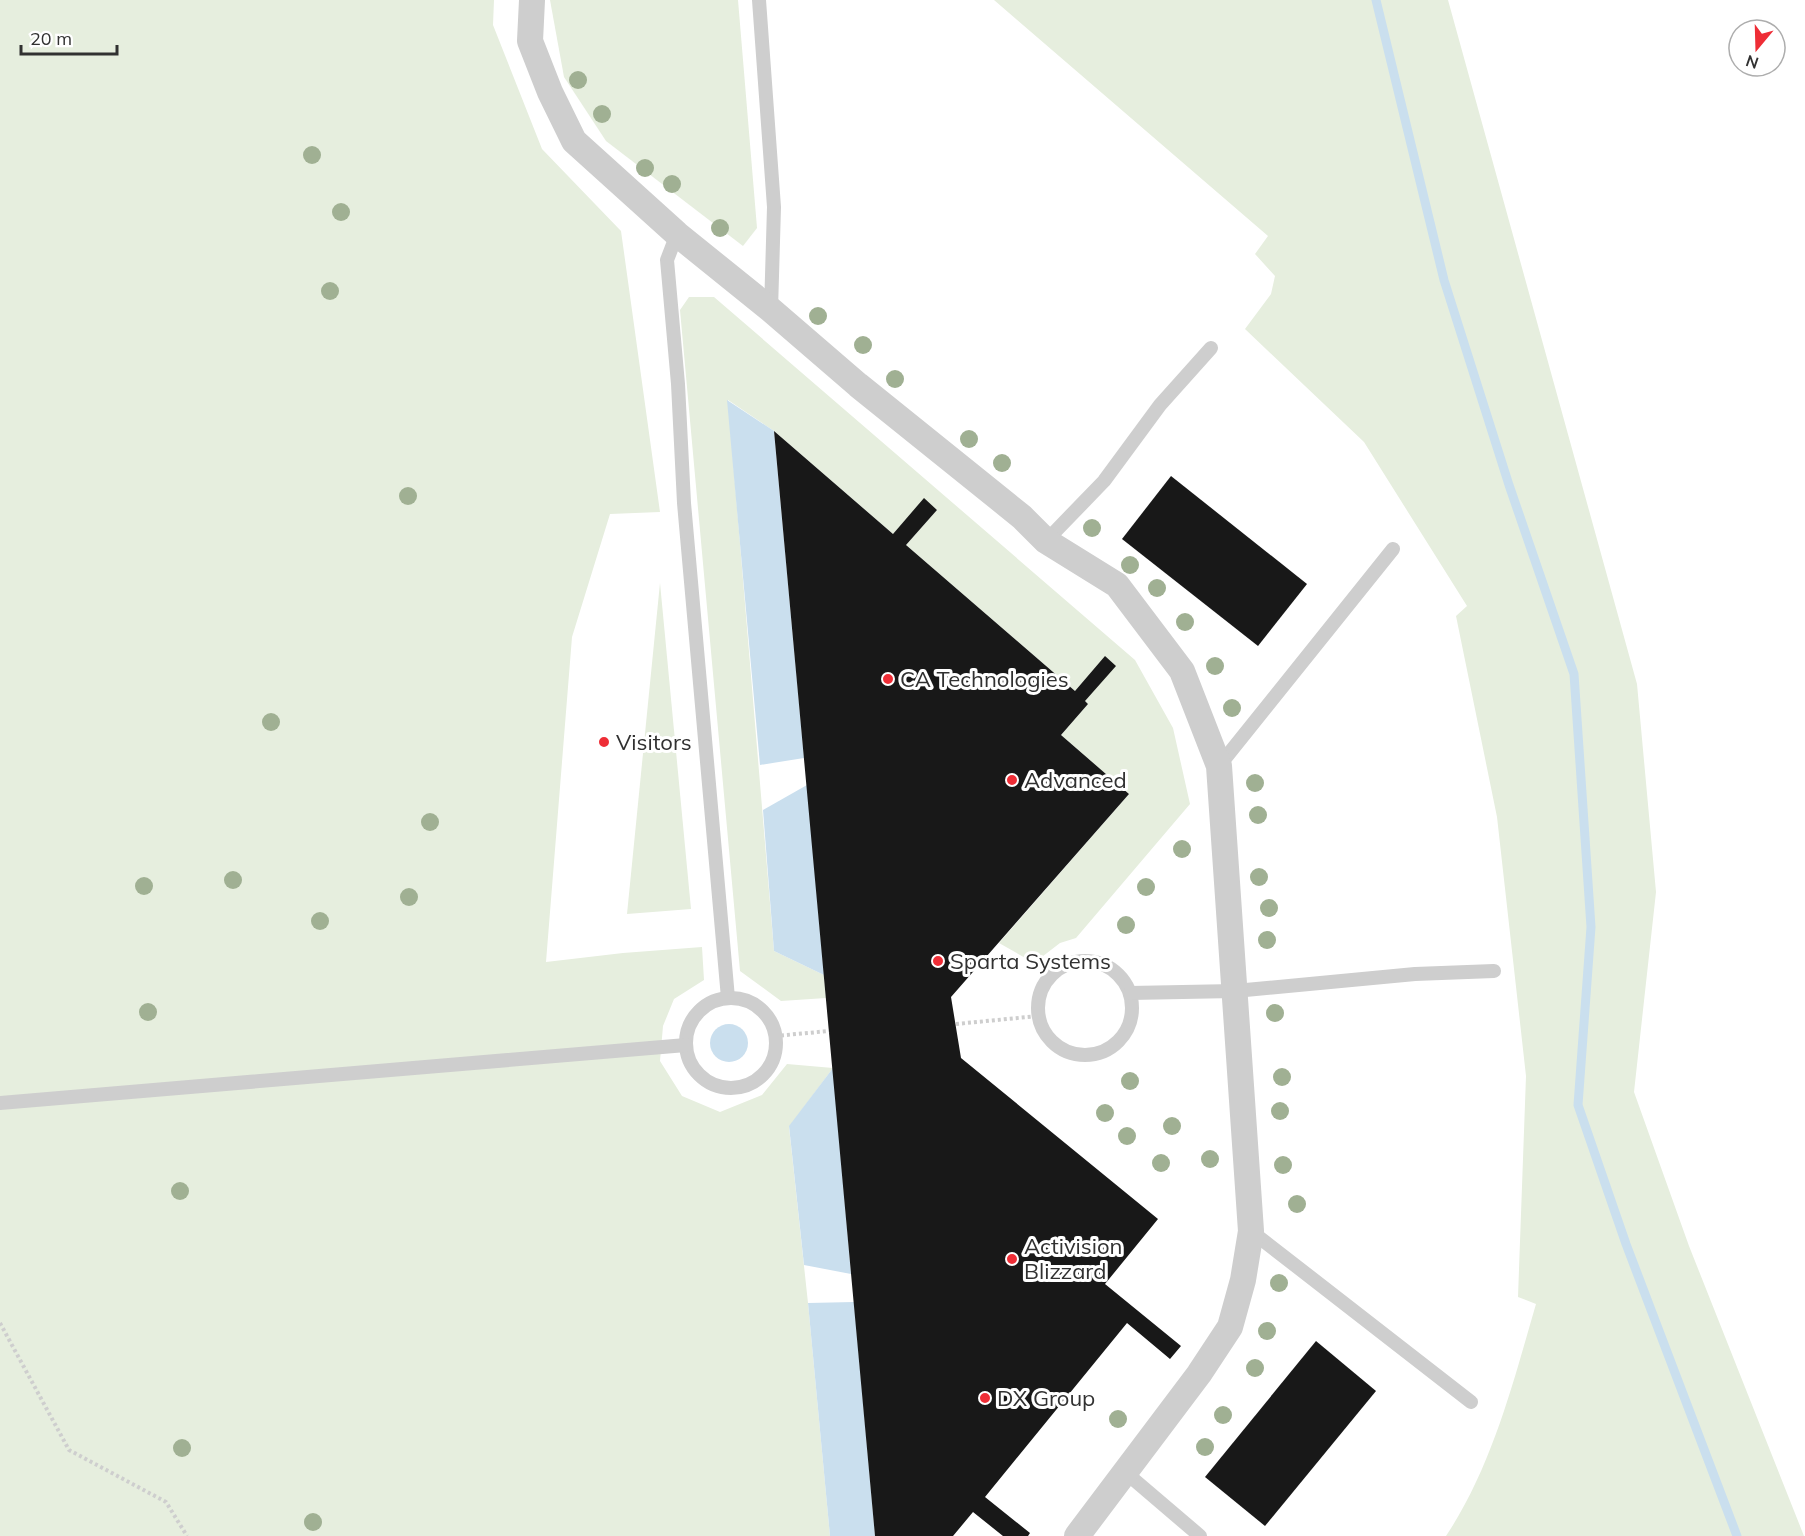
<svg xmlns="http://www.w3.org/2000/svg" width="1805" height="1536" font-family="Mulish,sans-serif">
  <rect width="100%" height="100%" fill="#fff"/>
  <!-- green -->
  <g fill="#e6eede">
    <polygon points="0,0 494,0 493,25 542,149 621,231 660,512 610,514 572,637 546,962 623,953 702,947 704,980 674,999 663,1026 660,1061 682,1096 720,1112 762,1095 787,1064 833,1068 789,1127 808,1303 830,1536 0,1536"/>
    <polygon points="550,0 738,0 757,228 743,246 606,141 564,77"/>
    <path d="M994,0H1448L1637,684L1656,892L1634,1092L1689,1246L1804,1536H1446C1492,1467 1513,1383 1536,1304L1518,1297L1526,1076L1497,817L1456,616L1467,606L1364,442L1245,329L1271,294L1275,276L1255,254L1268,236Z"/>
    <polygon points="689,297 714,297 1135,660 1173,728 1190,804 1076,938 1060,943 1034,963 999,943 1129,794 1061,735 1088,704 1085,701 1105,657 1075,691 906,545 937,510 924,499 893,534 774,431 728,400 774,951 824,975 826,998 781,1001 740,971 680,310"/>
    <polygon points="660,583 691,909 627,914"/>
  </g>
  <!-- water -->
  <g fill="#cadfee">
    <polygon points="727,400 774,431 804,758 760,765"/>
    <polygon points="807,785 824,975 774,951 763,810"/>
    <circle cx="729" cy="1043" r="19"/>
    <polygon points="833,1068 851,1274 804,1265 789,1126"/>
    <polygon points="854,1302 875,1536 830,1536 808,1303"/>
  </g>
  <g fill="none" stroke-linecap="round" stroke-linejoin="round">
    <!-- stream -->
    <polyline stroke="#cadfee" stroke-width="9" points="1376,0 1444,280 1509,485 1574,674 1591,927 1578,1105 1626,1244 1737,1536"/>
  </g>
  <!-- building -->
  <g fill="#181818">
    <polygon points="774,431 893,534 924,498 937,510 906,545 1075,691 1105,656 1116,666 1085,701 1088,704 1061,735 1129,794 951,997 961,1058 1158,1219 1105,1284 1181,1346 1170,1359 1127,1323 985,1497 1030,1533 1028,1536 1003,1536 973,1512 953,1536 875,1536"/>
    <polygon points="1171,476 1307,584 1258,646 1122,539"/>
    <polygon points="1316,1341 1376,1391 1265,1526 1205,1477"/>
  </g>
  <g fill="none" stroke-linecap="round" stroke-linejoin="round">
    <!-- path -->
    <g stroke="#cecece" stroke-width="4" stroke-dasharray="3 3" stroke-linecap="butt">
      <polyline points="956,1024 1038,1016"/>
      <polyline points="775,1036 829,1031"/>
      <polyline points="0,1323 69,1450 166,1502 187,1536"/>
    </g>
    <!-- service -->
    <g stroke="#cecece" stroke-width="14">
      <polyline points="759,0 774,207 771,310"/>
      <polyline points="677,234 667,260 678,384 684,503 728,998"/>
      <polyline points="1046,541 1104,481 1160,405 1211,348"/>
      <polyline points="1219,766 1393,549"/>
      <circle cx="1085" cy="1008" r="47"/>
      <polyline points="1130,993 1235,991 1415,974 1494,971"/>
      <circle cx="731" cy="1043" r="45"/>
      <polyline points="0,1103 686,1045"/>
      <polyline points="1251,1231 1471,1402"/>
      <polyline points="1125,1472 1200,1536"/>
    </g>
    <!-- minor -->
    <polyline stroke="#cecece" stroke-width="26" points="532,0 530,41 550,92 574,141 677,234 771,310 858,385 1022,517 1046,541 1117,585 1182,671 1219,766 1251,1231 1243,1280 1230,1327 1199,1374 1077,1536"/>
  </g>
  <!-- trees -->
  <g fill="#a0b093">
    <circle cx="578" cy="80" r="9"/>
    <circle cx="602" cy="114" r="9"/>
    <circle cx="312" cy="155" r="9"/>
    <circle cx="645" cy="168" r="9"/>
    <circle cx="672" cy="184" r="9"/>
    <circle cx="341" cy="212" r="9"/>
    <circle cx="720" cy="228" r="9"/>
    <circle cx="330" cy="291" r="9"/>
    <circle cx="818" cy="316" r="9"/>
    <circle cx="863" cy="345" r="9"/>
    <circle cx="895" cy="379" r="9"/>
    <circle cx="969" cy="439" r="9"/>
    <circle cx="1002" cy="463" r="9"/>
    <circle cx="408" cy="496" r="9"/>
    <circle cx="1092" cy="528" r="9"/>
    <circle cx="1130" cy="565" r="9"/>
    <circle cx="1157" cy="588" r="9"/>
    <circle cx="1185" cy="622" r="9"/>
    <circle cx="1215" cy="666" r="9"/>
    <circle cx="1232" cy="708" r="9"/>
    <circle cx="271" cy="722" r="9"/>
    <circle cx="1255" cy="783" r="9"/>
    <circle cx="1258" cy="815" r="9"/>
    <circle cx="430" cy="822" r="9"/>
    <circle cx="1182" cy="849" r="9"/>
    <circle cx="1259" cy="877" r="9"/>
    <circle cx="233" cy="880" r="9"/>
    <circle cx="144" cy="886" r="9"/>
    <circle cx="1146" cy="887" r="9"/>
    <circle cx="409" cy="897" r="9"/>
    <circle cx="1269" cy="908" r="9"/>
    <circle cx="320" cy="921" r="9"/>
    <circle cx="1126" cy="925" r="9"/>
    <circle cx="1267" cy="940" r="9"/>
    <circle cx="148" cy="1012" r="9"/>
    <circle cx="1275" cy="1013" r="9"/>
    <circle cx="1282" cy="1077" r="9"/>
    <circle cx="1130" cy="1081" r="9"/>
    <circle cx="1280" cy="1111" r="9"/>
    <circle cx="1105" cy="1113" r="9"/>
    <circle cx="1172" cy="1126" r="9"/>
    <circle cx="1127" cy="1136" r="9"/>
    <circle cx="1210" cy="1159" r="9"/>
    <circle cx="1161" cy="1163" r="9"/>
    <circle cx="1283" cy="1165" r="9"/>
    <circle cx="180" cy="1191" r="9"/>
    <circle cx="1297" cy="1204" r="9"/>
    <circle cx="1279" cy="1283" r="9"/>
    <circle cx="1267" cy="1331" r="9"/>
    <circle cx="1255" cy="1368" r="9"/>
    <circle cx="1223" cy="1415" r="9"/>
    <circle cx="1118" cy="1419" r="9"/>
    <circle cx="1205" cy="1447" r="9"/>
    <circle cx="182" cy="1448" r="9"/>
    <circle cx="313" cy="1522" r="9"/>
  </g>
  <!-- markers -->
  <g fill="#ee2d36" stroke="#fff" stroke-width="2">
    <circle cx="888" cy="679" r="6"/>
    <circle cx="604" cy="742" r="6"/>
    <circle cx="1012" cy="780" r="6"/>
    <circle cx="938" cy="961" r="6"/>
    <circle cx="1012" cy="1259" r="6"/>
    <circle cx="985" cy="1398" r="6"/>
  </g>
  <g text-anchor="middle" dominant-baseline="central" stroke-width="6" stroke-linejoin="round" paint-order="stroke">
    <!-- poi labels -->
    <g font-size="22" fill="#313131" stroke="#fff" text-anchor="start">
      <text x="900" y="679">CA Technologies</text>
      <text x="616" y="742">Visitors</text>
      <text x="1024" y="780">Advanced</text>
      <text x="950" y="961">Sparta Systems</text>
      <text x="1024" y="1246">Activision<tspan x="1024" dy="25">Blizzard</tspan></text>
      <text x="997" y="1398">DX Group</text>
    </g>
  </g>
  <!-- north arrow -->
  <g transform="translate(1757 48) rotate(199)"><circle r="28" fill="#ffffff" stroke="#adadad" stroke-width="1.5"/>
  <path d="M0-4.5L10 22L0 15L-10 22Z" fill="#ee2d36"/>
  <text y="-9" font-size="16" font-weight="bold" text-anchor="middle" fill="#313131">N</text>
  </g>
  <!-- scale -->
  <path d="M21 45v9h96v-9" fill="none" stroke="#313131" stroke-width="3"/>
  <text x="30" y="45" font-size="18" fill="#313131" stroke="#ffffff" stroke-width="4.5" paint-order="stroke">20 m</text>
</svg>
